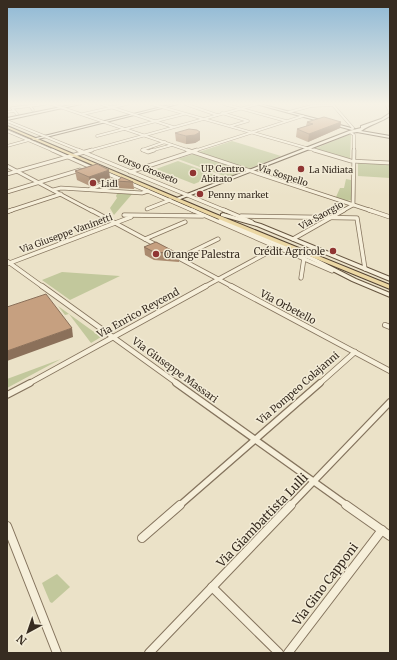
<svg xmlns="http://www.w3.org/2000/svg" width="397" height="660" font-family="Merriweather,serif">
  <rect width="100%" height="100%" fill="#ebe2c8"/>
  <!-- green -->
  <g fill="#c2c89c">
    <polygon points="348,135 351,135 350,159 314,149"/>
    <polygon points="232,141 281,156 227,177 178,159"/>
    <polygon points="178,161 216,175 194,184 156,169"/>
    <polygon points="358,163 390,164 390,178 358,176"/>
    <polygon points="346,179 351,180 351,200 347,201 336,197 340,188 344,188"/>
    <polygon points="118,192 133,193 114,215 110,208 117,198 116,196"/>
    <polygon points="62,272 120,276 70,300 42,280"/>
    <polygon points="58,306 101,337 91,343 69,314 65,315"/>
    <polygon points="61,359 7,388 7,379"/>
    <polygon points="57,574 70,587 52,603 50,602 42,583"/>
  </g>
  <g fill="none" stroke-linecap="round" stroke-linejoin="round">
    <defs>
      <g id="street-far5">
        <polyline points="51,104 190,151"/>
        <polyline points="101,104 173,127"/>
        <polyline points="151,104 317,151"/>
        <polyline points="185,104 217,115"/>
        <polyline points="224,104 286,121"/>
        <polyline points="332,104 353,128"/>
        <polyline points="386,104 390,112"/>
        <polyline points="33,110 30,106 45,104"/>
        <polyline points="7,112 14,111"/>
        <polyline points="289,112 311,106 334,105"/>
        <polyline points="222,113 248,121 231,126"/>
        <polyline points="17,114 12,108 30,106"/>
        <polyline points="83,114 127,104"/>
        <polyline points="7,121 81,151"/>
        <polyline points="125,129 184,114"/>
        <polyline points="7,131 54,151"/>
        <polyline points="350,132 354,135 354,151"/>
        <polyline points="97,136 124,129"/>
        <polyline points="7,146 29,140"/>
        <polyline points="88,151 258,104"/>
        <polyline points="146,151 142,150 165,142"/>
        <polyline points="150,151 172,145"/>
        <polyline points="194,151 303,116"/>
      </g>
      <g id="street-far4">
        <polyline points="52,150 95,169"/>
        <polyline points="78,150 226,211"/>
        <polyline points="143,150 148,152 154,150"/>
        <polyline points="187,150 372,211"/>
        <polyline points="314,150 351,161 390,163"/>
        <polyline points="7,166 92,211"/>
        <polyline points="130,172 197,150"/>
        <polyline points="106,173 194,211"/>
        <polyline points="7,174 92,150"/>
        <polyline points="90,189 112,181 119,184 102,190"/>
        <polyline points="53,190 61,188 142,193 148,191"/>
        <polyline points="7,192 80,170"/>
        <polyline points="147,209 170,200"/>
        <polyline points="9,211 61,194"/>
        <polyline points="342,211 353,205 354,150"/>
      </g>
      <g id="street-far3">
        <polyline points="91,210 158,246"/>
        <polyline points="192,210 332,271"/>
        <polyline points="224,210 252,222"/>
        <polyline points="369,210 390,217"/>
        <polyline points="7,212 12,210"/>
        <polyline points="124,215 203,216"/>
        <polyline points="241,216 357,218 365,269"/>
        <polyline points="145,239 185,222"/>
        <polyline points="293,239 344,210"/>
        <polyline points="175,256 233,287"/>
        <polyline points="179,258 218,239"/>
        <polyline points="7,261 43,287"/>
        <polyline points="7,264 131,217"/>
        <polyline points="301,278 304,258"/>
        <polyline points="204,287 278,247"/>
      </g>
      <g id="street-far2">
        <polyline points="42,286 178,384"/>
        <polyline points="231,286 390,371"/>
        <polyline points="385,325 390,327"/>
        <polyline points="28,384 206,286"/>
        <polyline points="319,384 355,352"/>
      </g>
      <g id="street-far1">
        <polyline points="176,383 348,506"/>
        <polyline points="7,395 30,383"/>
        <polyline points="179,506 320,383"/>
        <polyline points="290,506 390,402"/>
      </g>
      <g id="street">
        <polyline points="346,505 390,536"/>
        <polyline points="7,526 57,653"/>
        <polyline points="142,538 180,505"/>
        <polyline points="212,587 279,653"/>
        <polyline points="149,653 291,505"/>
        <polyline points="288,653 382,530"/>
      </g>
      <g id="secondary">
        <polygon points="76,104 81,104 7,120 7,118"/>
        <polygon points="174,104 178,104 34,140 32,139"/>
        <polygon points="256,104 260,104 355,129 352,130"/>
        <path d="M390,113V116C381,122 371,124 361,131L390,136V138L357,132L351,133L178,200L174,199L349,131L361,128V126L381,119Z"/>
        <polygon points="223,213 261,224 390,277 390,281 257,226 221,216 221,214"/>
        <polygon points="221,218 315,258 356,279 390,293 390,297 352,281 311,260 219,221 218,220"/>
      </g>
      <polygon id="primary" points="7,126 213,213 390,285 390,289 209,215 7,128"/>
    </defs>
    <!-- street-far5 casing -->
    <use href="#street-far5" stroke="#85745e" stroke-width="3"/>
    <!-- street-far4 casing -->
    <use href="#street-far4" stroke="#85745e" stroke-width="4.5"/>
    <!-- street-far3 casing -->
    <use href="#street-far3" stroke="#85745e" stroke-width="5"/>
    <!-- street-far2 casing -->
    <use href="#street-far2" stroke="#85745e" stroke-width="6"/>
    <!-- street-far1 casing -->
    <use href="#street-far1" stroke="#85745e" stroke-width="8"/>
    <!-- street casing -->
    <use href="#street" stroke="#85745e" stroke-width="10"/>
    <!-- secondary casing -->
    <use href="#secondary" stroke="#675641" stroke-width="2"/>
    <!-- primary casing -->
    <use href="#primary" stroke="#544332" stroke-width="2"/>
    <!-- street-far5 -->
    <use href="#street-far5" stroke="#f6efda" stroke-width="2"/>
    <!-- street-far4 -->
    <use href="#street-far4" stroke="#f6efda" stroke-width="3"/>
    <!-- street-far3 -->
    <use href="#street-far3" stroke="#f6efda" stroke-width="3.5"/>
    <!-- street-far2 -->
    <use href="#street-far2" stroke="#f6efda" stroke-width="4.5"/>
    <!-- street-far1 -->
    <use href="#street-far1" stroke="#f6efda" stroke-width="5.5"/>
    <!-- street -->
    <use href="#street" stroke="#f6efda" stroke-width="8"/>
    <!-- secondary -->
    <use href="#secondary" fill="#f6efda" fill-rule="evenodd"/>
    <!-- primary -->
    <use href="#primary" fill="#ebd7a3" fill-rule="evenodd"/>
  </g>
  <!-- wall -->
  <g fill="#aa8a6e">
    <polygon points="307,122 341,122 340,128 308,142 296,137 297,129 306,126"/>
    <polygon points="175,133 200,140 195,143 186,144 176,141"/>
    <polygon points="75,171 110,178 90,186 77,180"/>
    <polygon points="115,181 133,182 134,189 116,188"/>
    <polygon points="144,247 179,254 179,262 154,260 145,255"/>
  </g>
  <!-- shaded-wall -->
  <g fill="#8b705a">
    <polygon points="341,122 340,128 308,142 309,134"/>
    <polygon points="200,132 200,140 195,143 186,144 186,136"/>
    <polygon points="109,170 110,178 90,186 89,177"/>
    <polygon points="72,328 73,337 7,361 7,351"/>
  </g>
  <!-- building -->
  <g fill="#c6a080" stroke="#8b705a">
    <polygon points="324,117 341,122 309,134 297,129 313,124 307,122"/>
    <polygon points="189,129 197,130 200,132 195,135 186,136 175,133"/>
    <polygon points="97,164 109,170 89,177 75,171"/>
    <polygon points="121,177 133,182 115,181 120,179"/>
    <polygon points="156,242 179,254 154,252 144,247"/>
    <polygon points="46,294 72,328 7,351 7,307"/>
  </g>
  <!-- sky -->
  <linearGradient id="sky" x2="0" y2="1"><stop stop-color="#8eb8d5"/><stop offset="0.53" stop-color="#f6f2e6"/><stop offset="1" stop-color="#f6f2e6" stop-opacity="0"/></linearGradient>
  <rect width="397" height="196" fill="url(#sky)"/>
  <!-- markers -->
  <g fill="#903533" stroke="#f3ecd7" stroke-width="1.5">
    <circle cx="301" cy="169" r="4"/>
    <circle cx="193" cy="173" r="4"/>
    <circle cx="93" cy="183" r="4"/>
    <circle cx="200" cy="194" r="4"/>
    <circle cx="333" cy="251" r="4"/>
    <circle cx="156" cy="254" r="4"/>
  </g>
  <g text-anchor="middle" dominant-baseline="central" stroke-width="3" stroke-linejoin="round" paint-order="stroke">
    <!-- far-poi labels -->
    <g font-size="9" fill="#372c21" stroke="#f3ecd7" text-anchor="start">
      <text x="201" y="168">UP Centro<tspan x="201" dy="10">Abitato</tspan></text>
      <text x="309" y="169">La Nidiata</text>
      <text x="101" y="183">Lidl</text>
      <text x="208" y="194">Penny market</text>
    </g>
    <!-- far-street labels -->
    <g font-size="9" fill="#372c21" stroke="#f3ecd7">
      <text transform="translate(148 169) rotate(22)">Corso Grosseto</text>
      <text transform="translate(283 175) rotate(18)">Via Sospello</text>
      <text transform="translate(321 215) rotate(-29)">Via Saorgio</text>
      <text transform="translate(66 233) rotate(-20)">Via Giuseppe Vaninetti</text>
    </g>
    <!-- poi labels -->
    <g font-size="10" fill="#372c21" stroke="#f3ecd7" text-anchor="end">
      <text x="325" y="251">Crédit Agricole</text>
      <text x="164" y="254" text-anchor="start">Orange Palestra</text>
    </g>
    <!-- street labels -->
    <g font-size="10" fill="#372c21" stroke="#f3ecd7">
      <text transform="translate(288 307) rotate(28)">Via Orbetello</text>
      <text transform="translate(138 313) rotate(-29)">Via Enrico Reycend</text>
      <text transform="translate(175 370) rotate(36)">Via Giuseppe Massari</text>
      <text transform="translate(298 388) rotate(-41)">Via Pompeo Colajanni</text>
    </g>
    <!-- near-street labels -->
    <g font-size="12" fill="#372c21" stroke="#f3ecd7">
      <text transform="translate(262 520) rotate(-46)">Via Giambattista Lulli</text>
      <text transform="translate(325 584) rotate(-53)">Via Gino Capponi</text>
    </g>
  </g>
  <!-- border -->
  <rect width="397" height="660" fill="none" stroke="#372c21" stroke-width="16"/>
  <!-- north arrow -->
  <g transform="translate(28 632) rotate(220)" stroke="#f3ecd7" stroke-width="3" paint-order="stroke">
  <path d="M0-3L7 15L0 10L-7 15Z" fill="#372c21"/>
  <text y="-6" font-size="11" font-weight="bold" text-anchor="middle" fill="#372c21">N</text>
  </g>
</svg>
